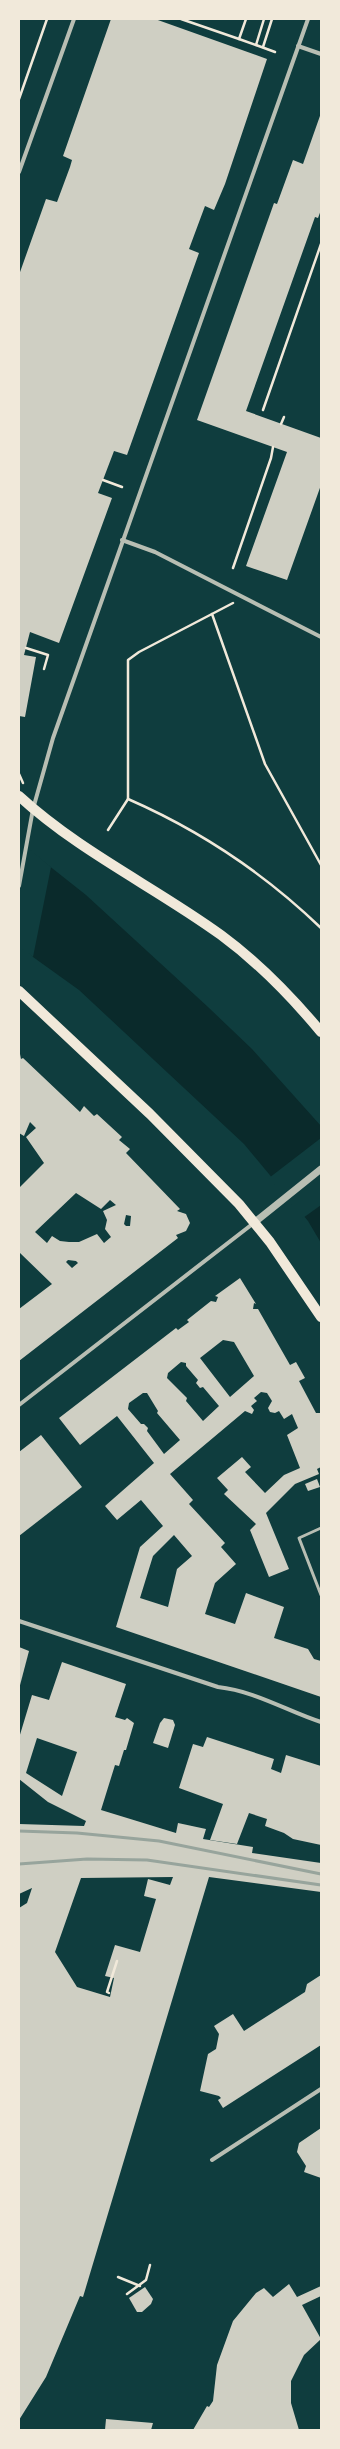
<svg xmlns="http://www.w3.org/2000/svg" width="340" height="2449" font-family="'Fira Sans Condensed',sans-serif">
  <rect width="100%" height="100%" fill="#0f3d3e"/>
  <!-- water -->
  <polygon fill="#0a2a2b" points="19,842 86,895 208,1007 252,1049 321,1126 321,1243 308,1221 244,1144 79,990 33,957 19,943"/>
  <!-- pier -->
  <g fill="#0f3d3e">
    <polygon points="19,840 51,867 33,957 19,946"/>
    <polygon points="321,1138 321,1205 303,1218 269,1178"/>
  </g>
  <!-- building -->
  <g fill="#cfcfc3" fill-rule="evenodd">
    <polygon points="111,19 155,19 267,59 225,184 214,210 205,206 189,249 199,253 127,455 114,451 98,493 112,498 59,643 30,632 24,655 36,657 25,717 19,716 19,275 46,199 57,202 70,167 72,160 63,156"/>
    <polygon points="321,113 321,210 318,218 315,217 246,411 321,438 321,485 287,580 246,566 287,452 197,420 274,203 277,204 293,160 303,164"/>
    <path d="M20,1054L21,1059L23,1058L80,1112L84,1106L94,1116L97,1114L122,1137L119,1140L130,1149L126,1153L180,1209L177,1211L186,1214L190,1223L186,1231L176,1235L178,1238L19,1361V1309L52,1284L19,1252V1188L44,1163L26,1137L36,1128L30,1122L24,1136L19,1133ZM76,1193L101,1209L110,1200L116,1205L103,1211L107,1220L105,1229L111,1237L104,1243L97,1234L79,1242H69L60,1241L52,1236L47,1243L35,1232ZM126,1215L131,1216L130,1226H126L124,1224ZM68,1260L76,1261L78,1263L72,1268L66,1262Z"/>
    <path d="M240,1278L256,1304L254,1303L253,1309H258L290,1365L296,1362L305,1378L299,1381L316,1413H320L321,1415V1467L317,1469L319,1474L295,1484L266,1513L289,1569L269,1577L250,1530L256,1524L224,1494L228,1490L217,1478L242,1457L251,1467L245,1472L265,1493L284,1475L300,1468L287,1435L298,1428L292,1414L284,1419L279,1411L275,1413L270,1412L268,1408L272,1401L267,1393L261,1392L254,1398L257,1401L251,1406L254,1410L252,1414L245,1411L170,1474L193,1500L189,1504L225,1543L221,1547L236,1564L215,1583L205,1614L235,1624L246,1593L284,1607L274,1638L308,1649L314,1659L321,1661V1697L116,1627L140,1547L163,1526L141,1500L117,1520L105,1506L154,1463L117,1416L80,1445L59,1418L176,1328L178,1330L189,1322L187,1320L211,1301L216,1302L218,1297L215,1296ZM223,1340L234,1342L254,1376L230,1397L200,1358ZM181,1362L186,1363V1366L198,1380L196,1383L200,1388L203,1387L219,1406L203,1421L186,1401L187,1398L167,1378L168,1373ZM143,1393H147L158,1411L157,1413L180,1440L164,1454L147,1431L148,1428L144,1424H141L128,1409L129,1403ZM174,1535L192,1556L177,1569L168,1607L140,1598L153,1556Z"/>
    <polygon points="41,1435 82,1487 19,1536 19,1452"/>
    <polygon points="317,1479 320,1487 308,1491 305,1484"/>
    <polygon points="19,1647 29,1651 19,1689"/>
    <path d="M62,1662L126,1684L115,1717L125,1720L127,1718L134,1723L126,1750H124L119,1766L115,1765L101,1810L176,1833L178,1823L206,1829L203,1839L253,1847L252,1853L321,1863V1892L209,1877L83,2297L80,2296L46,2377L19,2420V1908L27,1903L32,1888L19,1894V1824L84,1826L86,1821L48,1802L19,1779V1738L32,1695L49,1700ZM37,1738L77,1752L62,1796L26,1773ZM173,1877L170,1885L148,1879L144,1896L156,1899L140,1952L115,1945L105,1976L114,1978L110,1997L77,1987L55,1952L81,1878Z"/>
    <polygon points="164,1718 173,1720 175,1725 168,1748 153,1743 160,1723"/>
    <polygon points="207,1737 274,1759 271,1769 281,1773 286,1755 321,1766 321,1845 293,1839 284,1833 265,1826 267,1819 249,1813 237,1844 210,1840 223,1804 179,1788 193,1744 203,1747"/>
    <polygon points="321,1975 321,2045 223,2108 218,2100 221,2098 219,2096 200,2091 208,2054 216,2049 219,2034 214,2026 233,2014 244,2031 305,1992 307,1984"/>
    <polygon points="321,2128 321,2178 304,2172 306,2166 297,2152 299,2143"/>
    <polygon points="289,2284 297,2297 321,2286 321,2296 302,2305 321,2339 304,2355 291,2381 291,2403 299,2430 193,2430 207,2406 209,2407 213,2401 217,2365 233,2321 256,2293 264,2288 273,2297"/>
    <polygon points="145,2287 153,2299 151,2304 142,2312 137,2312 129,2298"/>
    <polygon points="106,2419 153,2423 151,2430 105,2430"/>
  </g>
  <g fill="none" stroke-linecap="round" stroke-linejoin="round">
    <!-- path -->
    <g stroke="#f1e9da" stroke-width="2.5">
      <polyline points="181,19 239,39"/>
      <polyline points="246,19 239,39 256,45 264,19"/>
      <polyline points="256,45 275,52"/>
      <polyline points="263,47 272,19"/>
      <polyline points="19,99 47,19"/>
      <polyline points="263,410 321,244"/>
      <polyline points="281,424 284,417"/>
      <polyline points="103,480 122,487"/>
      <polyline points="233,568 271,458 273,447"/>
      <polyline points="212,614 265,764 321,865"/>
      <polyline points="26,648 48,655 44,669"/>
      <polyline points="19,774 23,783"/>
      <path d="M128,799C199,830 265,874 321,928"/>
      <polyline points="108,830 128,799 128,660 139,652 233,603"/>
      <polyline points="109,1993 107,1992 117,1961"/>
      <polyline points="118,2277 140,2286"/>
      <polyline points="127,2294 146,2280 150,2265"/>
    </g>
    <!-- service -->
    <polyline stroke="#b8beb3" stroke-width="3" points="321,1528 299,1538 321,1595"/>
    <!-- minor -->
    <g stroke="#b8beb3" stroke-width="4">
      <polyline points="298,46 321,54"/>
      <polyline points="19,172 74,19"/>
      <polyline points="122,540 155,552 321,637"/>
      <polyline points="19,886 33,809 53,738 308,19"/>
      <polyline points="19,1405 255,1222"/>
      <path d="M19,1621L218,1687C255,1691 287,1711 321,1722"/>
      <polyline points="212,2160 321,2089"/>
    </g>
    <!-- tertiary -->
    <polyline stroke="#b8beb3" stroke-width="7" points="255,1222 321,1169"/>
    <!-- primary -->
    <g stroke="#f1e9da" stroke-width="10">
      <path d="M19,796C80,852 155,887 221,935C259,963 291,996 321,1032"/>
      <polyline points="19,991 150,1114 239,1204 270,1242 321,1317"/>
    </g>
    <!-- rail -->
    <g stroke="#97a49c" stroke-width="3">
      <polyline points="19,1831 77,1833 159,1841 321,1874"/>
      <polyline points="19,1864 87,1859 147,1860 321,1885"/>
    </g>
  </g>
  <!-- border -->
  <rect width="340" height="2449" fill="none" stroke="#f1e9da" stroke-width="40"/>
</svg>
